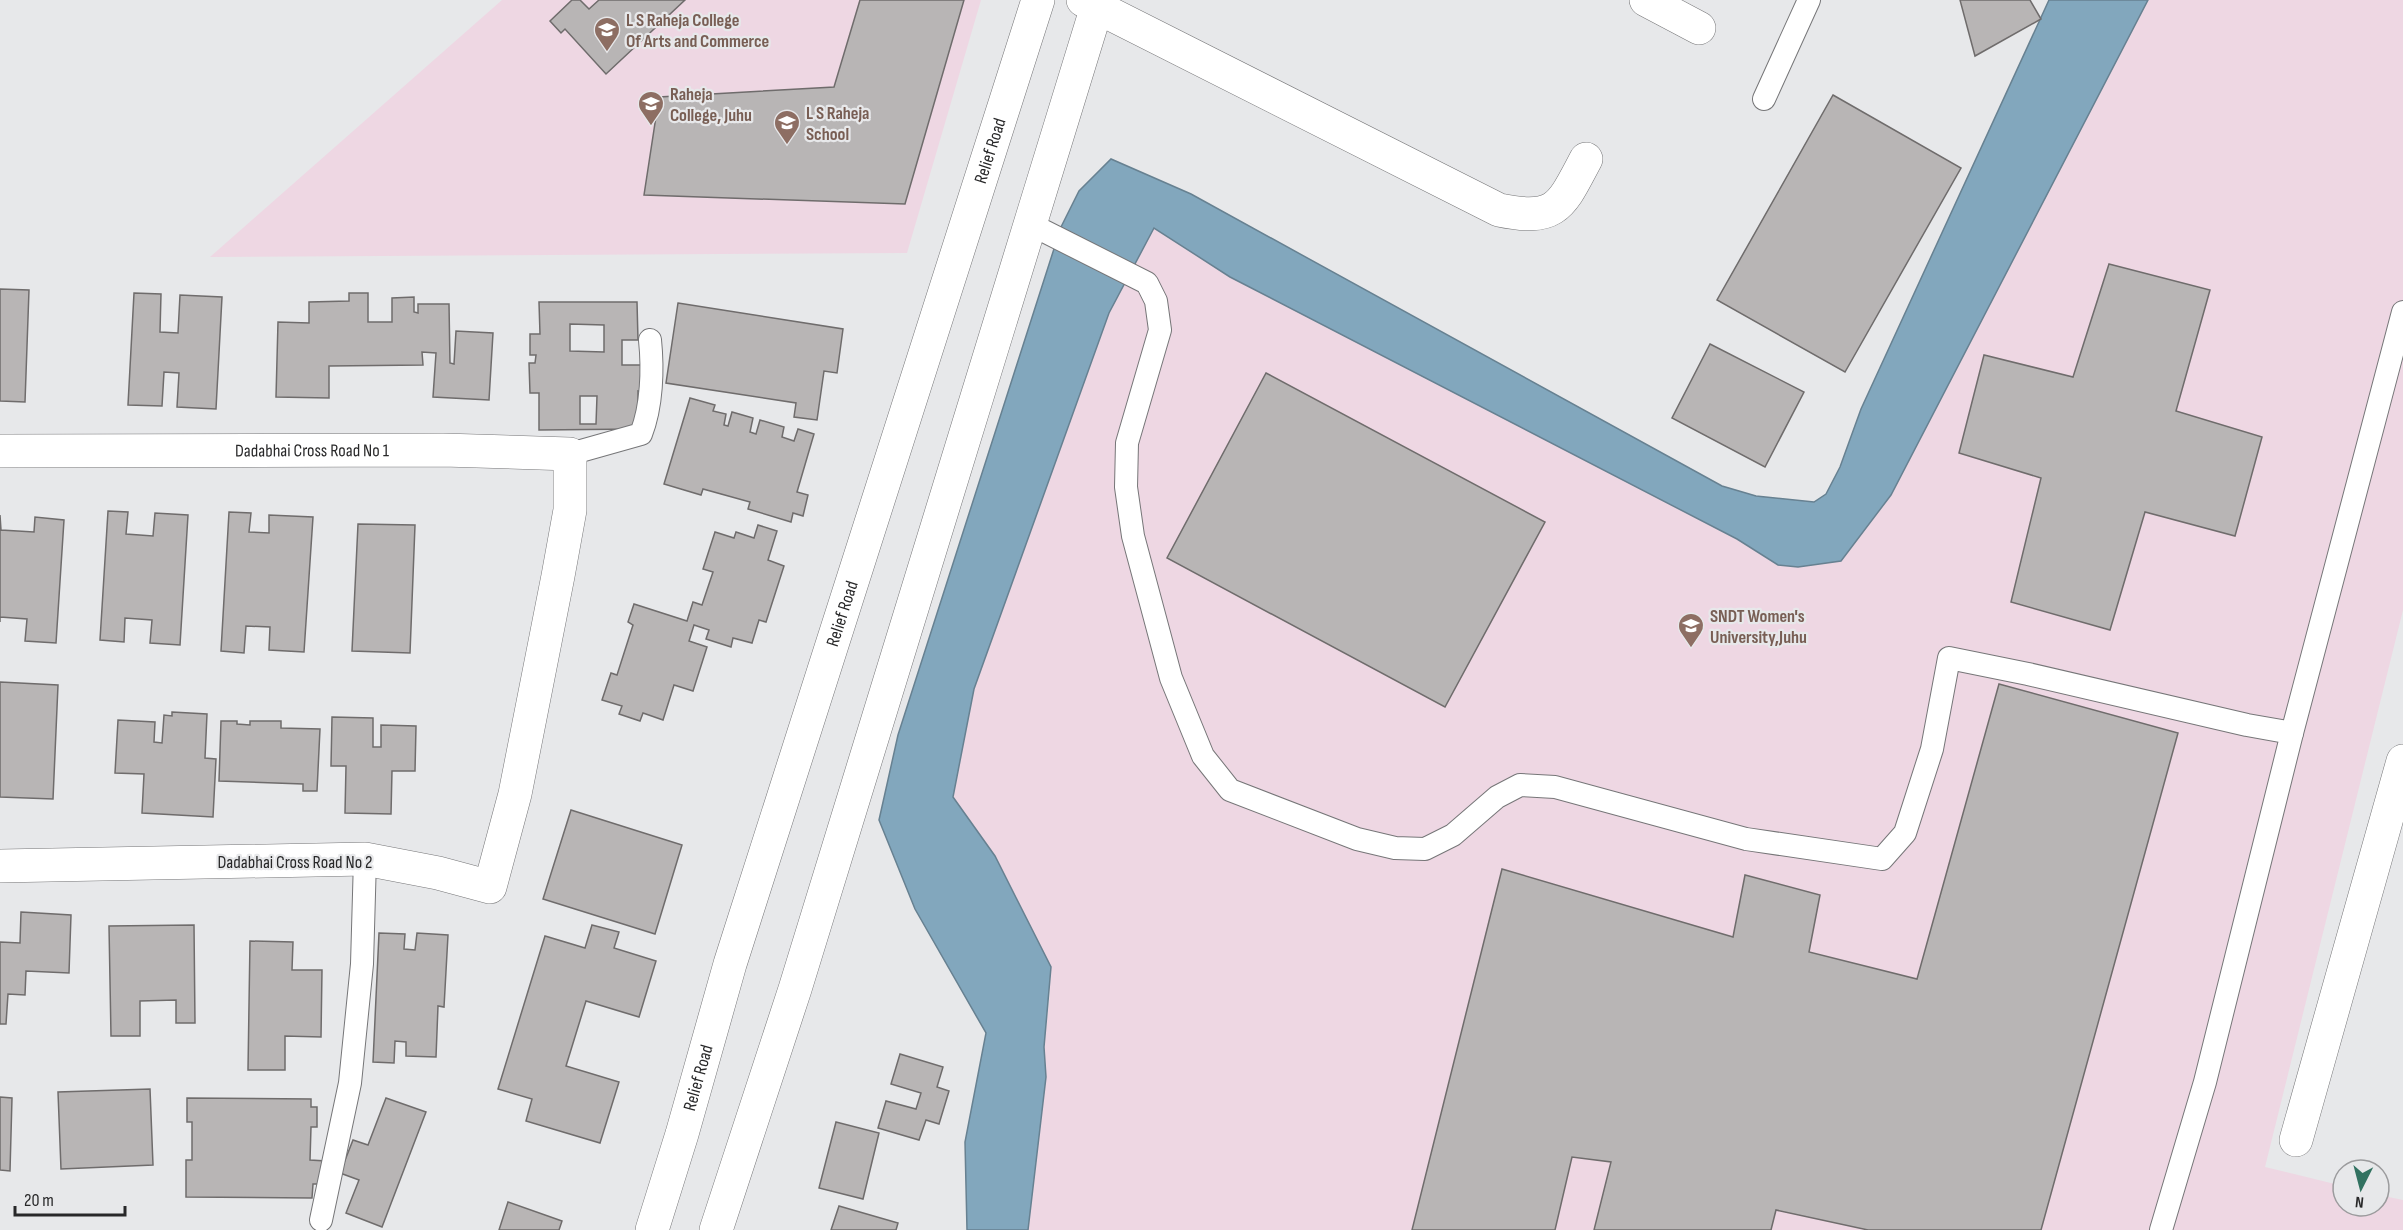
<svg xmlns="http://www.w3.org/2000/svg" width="2403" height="1230" font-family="'Sofia Sans Condensed',sans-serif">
  <rect width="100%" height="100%" fill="#e7e8ea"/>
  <!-- education -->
  <g fill="#eed7e3">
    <polygon points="502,0 981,0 907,253 210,257"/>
    <polygon points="2148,0 2403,0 2403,610 2265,1167 2343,1186 2343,1206 2379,1206 2379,1195 2403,1200 2403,1230 1028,1230 1046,1077 1044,1047 1050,992 953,797 974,689 1109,313 1154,228 1230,277 1737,539 1778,565 1841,561 1891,495"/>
  </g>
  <!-- water -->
  <polygon fill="#82a7bd" stroke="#678191" stroke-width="1.5" points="2049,0 2148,0 1891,495 1841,561 1798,567 1778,565 1737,539 1230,277 1154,228 1109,313 974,689 953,797 995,856 1051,967 1044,1047 1046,1077 1028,1230 967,1230 965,1142 986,1033 915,909 879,820 898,735 1061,227 1079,191 1111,159 1191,194 1722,486 1756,496 1814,502 1826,494 1840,467 1861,409"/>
  <!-- building -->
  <g fill="#b8b5b5" stroke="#6f6c6c" stroke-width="1.5" fill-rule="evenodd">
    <polygon points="572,0 580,0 589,9 599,0 685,0 606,74 565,29 561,33 550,21"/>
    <polygon points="860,0 964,0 905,204 644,195 659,97 834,87"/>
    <polygon points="1960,0 2030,0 2041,19 1975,56"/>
    <polygon points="1833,95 1961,168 1845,372 1717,300"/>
    <polygon points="2109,264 2210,290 2176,411 2262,437 2235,536 2145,512 2110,630 2011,602 2041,478 1959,453 1984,355 2073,377"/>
    <polygon points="0,289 29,290 25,402 0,401"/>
    <polygon points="134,293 161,294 160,332 178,333 180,295 222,297 216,409 177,407 179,373 164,372 162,406 128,405"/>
    <polygon points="349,293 368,293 368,322 392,322 392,298 414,297 414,312 418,313 418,304 449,304 450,363 454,364 456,331 493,333 489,400 433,397 436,353 422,352 423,365 329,366 329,398 276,397 278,322 309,323 309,302 349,301"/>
    <path d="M539,302H637L638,340H622V365H643V392L638,391V429L539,430V393H530L529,363H535L536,355H530V334H540ZM570,324L604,325V352L570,351ZM580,396H597L596,424H580Z"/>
    <polygon points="678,303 843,329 837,373 824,371 817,420 794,417 796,403 666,383"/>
    <polygon points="1710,344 1804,392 1765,467 1672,418"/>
    <polygon points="1266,373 1545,522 1445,707 1167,558"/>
    <polygon points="690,398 715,405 713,411 726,414 724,425 728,426 732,412 753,418 750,432 756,434 760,420 784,427 782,437 794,441 798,429 814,434 797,492 808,495 803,516 793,513 791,522 748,509 750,502 703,489 701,495 664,484"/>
    <polygon points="108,511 128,512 126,534 153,536 155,513 188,515 180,645 150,643 152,620 125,618 124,642 100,640"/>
    <polygon points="229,512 251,513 249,532 269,533 269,515 313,517 304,652 269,650 270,627 246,626 244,653 221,651"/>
    <polygon points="0,515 1,530 34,532 35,517 64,520 56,643 25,641 27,619 0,617 0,622"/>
    <polygon points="358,524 415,525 410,653 352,651"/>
    <polygon points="758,525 777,531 768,560 784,566 766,622 759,620 752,643 733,638 731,647 706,639 709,630 694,625 689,641 707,647 693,691 674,685 663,720 643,713 640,721 619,714 622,706 602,700 611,673 617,675 633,625 628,622 634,604 687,621 693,602 702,605 713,572 703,569 715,532 734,538 736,532 754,538"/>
    <polygon points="0,682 58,685 53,799 0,797"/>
    <polygon points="1999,684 2178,733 2041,1230 1868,1230 1776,1210 1771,1230 1594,1230 1611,1162 1572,1157 1555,1230 1412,1230 1502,869 1733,937 1745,875 1820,895 1809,952 1917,979"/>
    <polygon points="172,712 207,714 205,758 216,759 213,817 142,813 144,774 115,773 118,720 155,722 154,742 162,743 164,715 172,716"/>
    <polygon points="332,717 373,718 373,747 381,747 381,725 416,726 415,771 392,771 391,814 345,813 346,766 331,766"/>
    <polygon points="221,721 237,721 237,724 250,725 250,721 281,721 281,728 320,729 317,791 303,791 303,784 219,781"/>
    <polygon points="571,810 682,845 655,934 543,899"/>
    <polygon points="21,912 71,915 69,973 26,971 25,995 8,994 6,1024 0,1024 0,942 20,943"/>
    <polygon points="194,925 195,1023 176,1023 176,1000 140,1001 140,1036 111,1036 109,926"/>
    <polygon points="592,925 619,932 614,948 656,961 639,1017 586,1001 566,1066 619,1082 600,1143 526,1121 532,1099 498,1089 545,936 585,948"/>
    <polygon points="379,933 405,934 404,949 415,950 417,933 448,935 444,1007 438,1006 436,1057 406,1056 406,1042 395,1041 394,1063 373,1062"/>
    <polygon points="250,941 293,942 292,970 322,970 321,1037 285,1036 285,1070 248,1070"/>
    <polygon points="900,1054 943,1067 937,1087 949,1091 939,1124 926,1120 919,1140 878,1128 886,1101 916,1109 921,1093 891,1084"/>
    <polygon points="150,1089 153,1165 61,1169 58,1092"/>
    <polygon points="0,1097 12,1098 10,1171 0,1170"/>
    <polygon points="187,1098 311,1099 311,1107 317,1107 317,1127 311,1127 310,1160 326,1161 325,1184 313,1184 312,1198 186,1197 186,1160 192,1160 192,1122 187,1122"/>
    <polygon points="386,1098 426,1112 382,1227 346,1213 359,1180 340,1173 353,1140 368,1145"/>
    <polygon points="836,1122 879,1133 863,1199 819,1188"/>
    <polygon points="508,1202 562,1221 559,1230 499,1230"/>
    <polygon points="839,1206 898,1223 896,1230 831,1230"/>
  </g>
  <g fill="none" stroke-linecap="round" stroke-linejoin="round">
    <defs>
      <g id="service">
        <polyline points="1764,99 1809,0"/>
        <polyline points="1030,224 1147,283 1156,301 1160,330 1127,443 1126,487 1133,536 1171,678 1203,756 1230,790 1357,839 1395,848 1425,849 1453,835 1497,797 1520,785 1555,787 1746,839 1882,859 1905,833 1932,749 1949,658 2028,674 2247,725 2292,733"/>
        <path d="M570,454L641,434C652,406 653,369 650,340"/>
        <polyline points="321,1220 350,1083 362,964 365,859"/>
        <polyline points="2161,1230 2205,1082 2292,733 2403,312"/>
      </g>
      <g id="minor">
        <path d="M1083,0L1499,210C1557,222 1561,206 1586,159"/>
        <polyline points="1646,0 1699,28"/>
        <path id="s1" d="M0,451L443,450L570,454V510L558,576L515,794L490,887L438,873L365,859L0,866"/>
        <polyline points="2296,1140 2403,761"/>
      </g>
      <g id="tertiary">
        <path id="s2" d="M652,1230L682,1134L730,964L1038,0"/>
        <polyline points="716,1230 795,989 1099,0"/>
      </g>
    </defs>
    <!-- service casing -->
    <use href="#service" stroke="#767678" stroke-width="24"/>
    <!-- minor casing -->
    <use href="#minor" stroke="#767678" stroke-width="34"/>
    <!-- tertiary casing -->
    <use href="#tertiary" stroke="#767678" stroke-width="34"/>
    <!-- service -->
    <use href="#service" stroke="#fff" stroke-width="22"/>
    <!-- minor -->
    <use href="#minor" stroke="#fff" stroke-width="33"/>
    <!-- tertiary -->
    <use href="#tertiary" stroke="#fff" stroke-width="33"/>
  </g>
  <!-- icons -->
  <defs>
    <symbol id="school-pin" viewBox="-11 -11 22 30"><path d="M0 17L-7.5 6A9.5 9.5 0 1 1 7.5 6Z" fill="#8d6e63" stroke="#e7e8ea"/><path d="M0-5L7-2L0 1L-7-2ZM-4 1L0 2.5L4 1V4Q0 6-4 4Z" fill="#fff"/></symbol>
    <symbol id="university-pin" viewBox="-11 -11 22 30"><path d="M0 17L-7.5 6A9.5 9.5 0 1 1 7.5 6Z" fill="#8d6e63" stroke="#e7e8ea"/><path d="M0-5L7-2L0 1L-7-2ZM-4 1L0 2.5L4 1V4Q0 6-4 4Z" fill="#fff"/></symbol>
  </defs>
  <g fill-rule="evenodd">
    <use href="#school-pin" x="592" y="15" width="30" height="40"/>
    <use href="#university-pin" x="636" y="89" width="30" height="40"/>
    <use href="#school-pin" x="772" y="108" width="30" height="40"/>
    <use href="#university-pin" x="1676" y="611" width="30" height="40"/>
  </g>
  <g text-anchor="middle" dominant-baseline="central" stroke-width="4.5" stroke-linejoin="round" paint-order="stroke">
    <!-- education labels -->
    <g font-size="18" font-weight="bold" fill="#785e54" stroke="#e7e8ea" text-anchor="start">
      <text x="626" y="20">L S Raheja College<tspan x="626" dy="21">Of Arts and Commerce</tspan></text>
      <text x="670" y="94">Raheja<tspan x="670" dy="21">College, Juhu</tspan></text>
      <text x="806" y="113">L S Raheja<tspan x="806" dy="21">School</tspan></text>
      <text x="1710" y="616">SNDT Women's<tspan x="1710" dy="21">University,Juhu</tspan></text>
    </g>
    <!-- street labels -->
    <g font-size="18" fill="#282829" stroke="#e7e8ea">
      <text stroke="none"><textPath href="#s2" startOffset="1131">Relief Road</textPath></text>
      <text stroke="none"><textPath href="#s1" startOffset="312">Dadabhai Cross Road No 1</textPath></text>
      <text stroke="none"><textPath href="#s2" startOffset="645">Relief Road</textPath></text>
      <text x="295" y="862">Dadabhai Cross Road No 2</text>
      <text stroke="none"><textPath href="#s2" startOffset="159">Relief Road</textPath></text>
    </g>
  </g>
  <!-- north arrow -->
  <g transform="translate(2361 1188) rotate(186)"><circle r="28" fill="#e7e8ea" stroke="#9b9b9d" stroke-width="1.5"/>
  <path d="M0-4.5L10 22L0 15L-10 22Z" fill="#327261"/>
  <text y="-9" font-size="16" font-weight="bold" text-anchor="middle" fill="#282829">N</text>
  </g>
  <!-- scale -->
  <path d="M15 1206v9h110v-9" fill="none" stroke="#282829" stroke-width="3"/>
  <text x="24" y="1206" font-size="18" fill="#282829" stroke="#e7e8ea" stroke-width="4.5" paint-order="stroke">20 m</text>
</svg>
